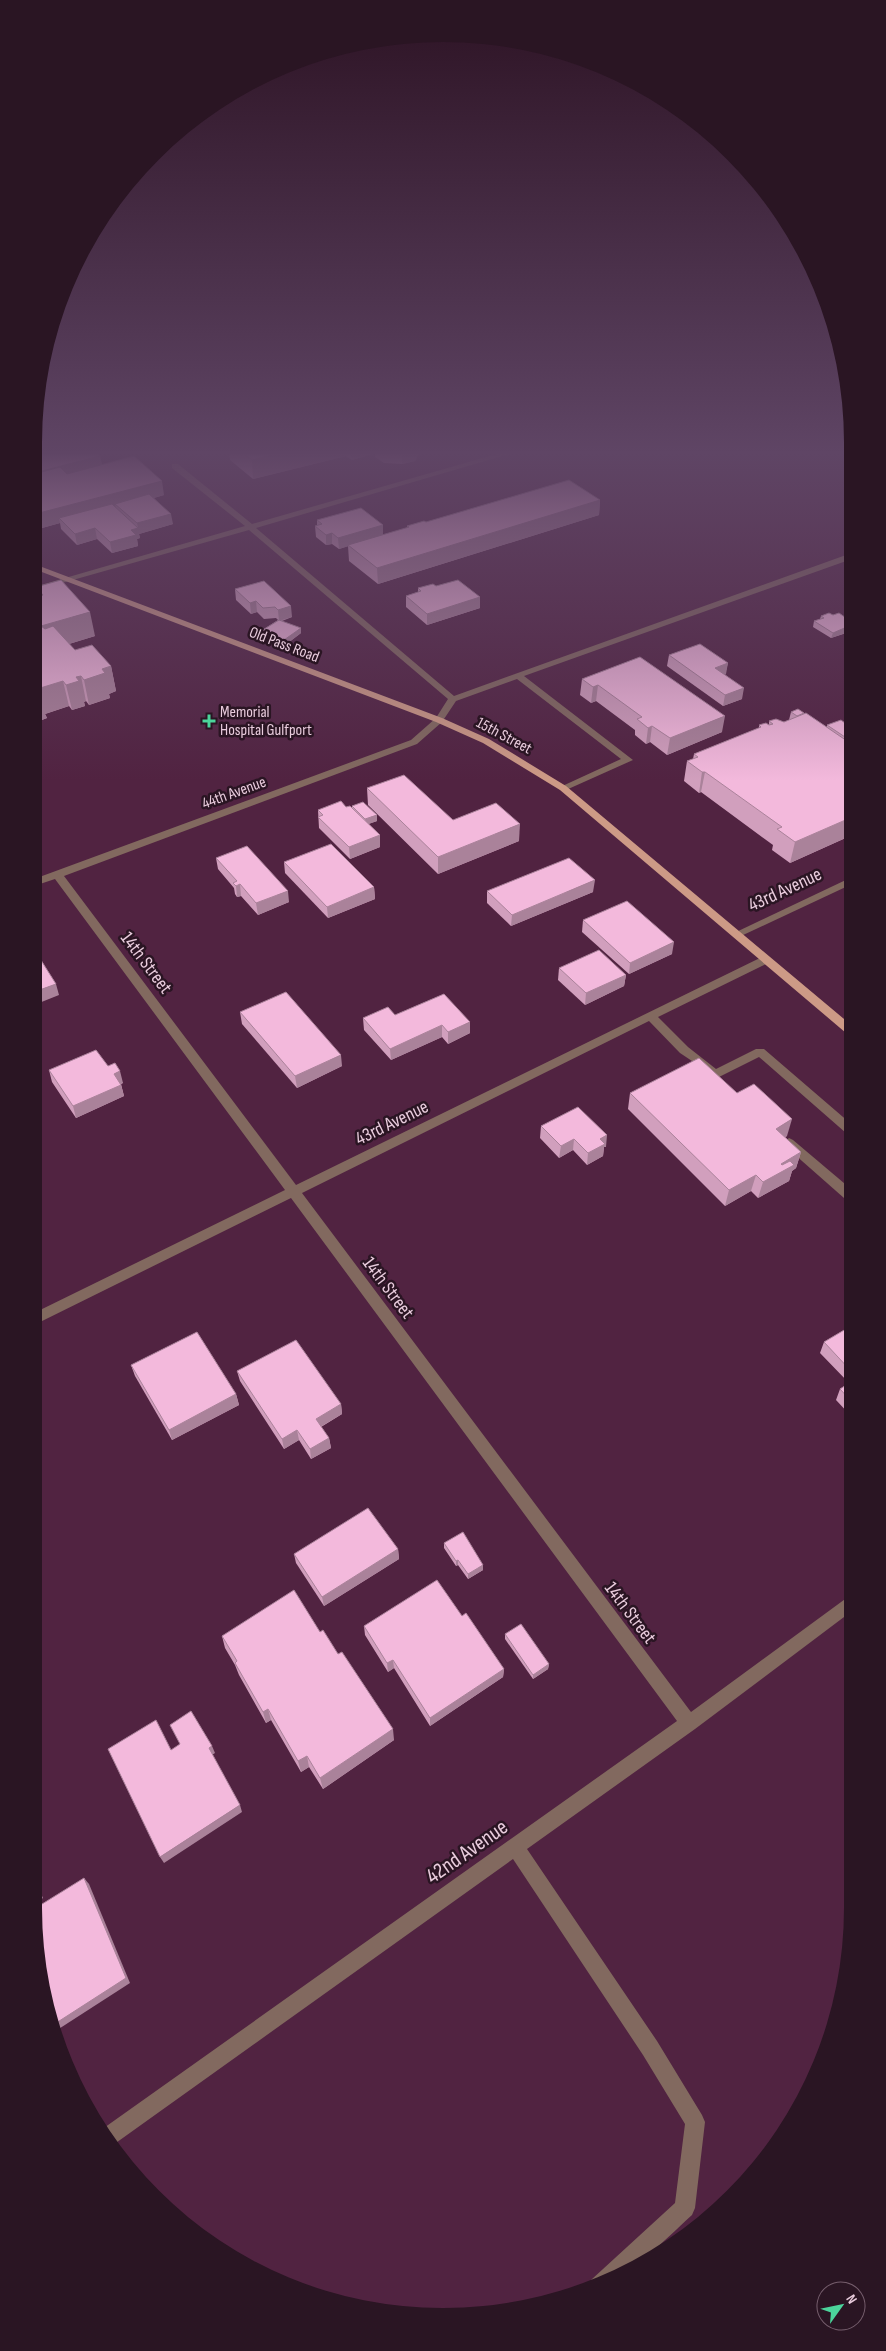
<svg xmlns="http://www.w3.org/2000/svg" width="886" height="2351" font-family="'Sofia Sans Condensed',sans-serif">
  <rect width="100%" height="100%" fill="#512341"/>
  <g fill="none" stroke-linecap="round" stroke-linejoin="round">
    <!-- minor -->
    <g fill="#82695f" fill-rule="evenodd">
      <path d="M507,451H519L256,528L454,696L846,555H849V560L524,676L633,760L566,790L563,791L558,788L621,759L517,679L456,701L442,722L417,744L64,876L296,1185L766,955L771,959L770,962L658,1017L688,1047L716,1069L756,1049H764L850,1123V1135L846,1133L759,1057L719,1077H711L710,1073L680,1053L649,1021L302,1193L691,1712L852,1594V1611L695,1729L527,1849L657,2041L702,2115L705,2122L695,2208L692,2215C660,2244 631,2277 589,2289L591,2280L675,2203L685,2124L643,2055L513,1859L113,2145L101,2130L677,1721L291,1198L34,1325V1313L285,1190L55,879L34,886V879L411,740L436,718L448,699L249,530L34,591V587L245,526L172,468V464H178L252,524Z"/>
      <polygon points="850,878 850,885 741,936 733,936 732,934"/>
      <polygon points="789,1138 793,1140 851,1189 851,1199 844,1198 785,1146 783,1143"/>
    </g>
    <!-- major -->
    <polygon fill="#cd9a86" fill-rule="evenodd" points="34,564 442,718 489,739 566,786 850,1024 850,1034 846,1033 560,790 483,743 436,722 34,569"/>
  </g>
  <!-- wall -->
  <g fill="#d19fbd">
    <polygon points="229,451 419,451 419,453 415,461 402,464 384,463 375,457 375,453 352,460 346,456 253,479 230,460"/>
    <polygon points="100,456 102,465 164,495 154,498 173,524 139,534 140,538 137,539 138,546 112,553 97,539 77,545 61,529 60,523 42,528 34,519 34,459"/>
    <polygon points="600,500 599,515 378,584 349,561 348,546 339,549 332,544 326,545 316,537 315,526 317,526 317,520 383,525 383,535 407,528 407,526 426,522"/>
    <polygon points="264,581 292,617 282,621 301,633 284,646 262,637 261,631 278,620 276,618 264,619 257,612 251,614 236,600 235,589"/>
    <polygon points="436,586 480,597 480,608 427,625 406,607 406,596 418,592 418,588"/>
    <polygon points="36,587 95,636 69,644 75,650 111,666 116,691 109,694 110,698 89,705 86,701 84,702 85,706 72,710 69,706 45,714 47,718 34,723 38,597"/>
    <polygon points="833,615 849,620 849,632 831,638 813,627 814,621 820,619 821,616"/>
    <polygon points="669,655 728,663 725,674 742,699 723,706 667,666"/>
    <polygon points="582,679 722,732 667,755 650,742 646,744 635,735 635,730 596,701 591,703 580,695"/>
    <polygon points="791,712 804,713 804,714 827,727 827,725 849,726 850,836 790,863 772,850 773,845 701,792 699,793 684,781 687,761 693,759 694,754 759,728 759,725 769,725 769,721 784,722 789,720"/>
    <polygon points="367,788 453,820 519,841 438,874 368,805"/>
    <polygon points="352,806 377,821 368,824 380,835 380,847 350,859 319,828 318,810 346,807 352,808"/>
    <polygon points="216,858 289,902 258,915 241,896 237,897 235,894 234,888 218,869"/>
    <polygon points="284,862 374,887 375,899 328,918 285,873"/>
    <polygon points="487,891 593,892 511,926 487,903"/>
    <polygon points="583,920 672,954 629,974 582,932"/>
    <polygon points="559,968 626,975 624,986 585,1005 558,980"/>
    <polygon points="444,994 470,1033 448,1044 442,1037 391,1060 364,1030 363,1018 395,1015"/>
    <polygon points="240,1012 342,1066 297,1088 242,1024"/>
    <polygon points="108,1066 123,1083 121,1084 124,1096 76,1118 52,1082 49,1070"/>
    <polygon points="630,1093 737,1093 787,1136 785,1137 801,1152 796,1168 792,1171 789,1181 758,1198 751,1191 725,1206 628,1109"/>
    <polygon points="541,1126 606,1147 604,1147 603,1156 587,1165 573,1150 559,1158 540,1138"/>
    <polygon points="851,1251 851,1271 844,1264 848,1253"/>
    <polygon points="851,1326 851,1416 836,1400 840,1389 849,1383 820,1353 824,1342"/>
    <polygon points="131,1365 236,1394 239,1405 172,1440 135,1376"/>
    <polygon points="237,1371 341,1404 342,1414 321,1427 329,1438 331,1448 311,1459 299,1440 284,1449 240,1381"/>
    <polygon points="444,1543 483,1570 468,1579 458,1565 456,1566 444,1548"/>
    <polygon points="398,1549 399,1559 324,1606 296,1563 294,1554"/>
    <polygon points="462,1616 504,1669 503,1677 430,1726 394,1668 388,1672 365,1635 364,1626"/>
    <polygon points="320,1632 394,1740 323,1789 309,1767 301,1772 271,1720 266,1723 239,1675 235,1665 225,1648 222,1636"/>
    <polygon points="505,1634 549,1664 548,1669 533,1679 505,1639"/>
  </g>
  <!-- shaded-wall -->
  <g fill="#aa829a">
    <polygon points="288,451 346,451 346,456 253,479 252,460"/>
    <polygon points="351,451 375,451 375,453 352,460"/>
    <polygon points="402,451 419,451 419,453 415,461 402,464"/>
    <polygon points="100,456 102,466 37,483 36,477 34,475 34,473"/>
    <polygon points="162,481 164,495 120,507 115,504 116,508 59,518 60,523 42,528 39,513"/>
    <polygon points="600,500 599,515 378,584 377,568"/>
    <polygon points="171,514 173,524 139,534 140,538 137,539 138,546 112,553 110,542 131,530 138,528 137,523"/>
    <polygon points="383,525 383,536 339,549 338,538"/>
    <polygon points="95,528 97,539 77,545 75,534"/>
    <polygon points="332,533 332,544 326,545 326,535"/>
    <polygon points="480,597 480,608 427,625 427,614"/>
    <polygon points="256,601 257,612 251,614 250,603"/>
    <polygon points="291,606 292,617 279,621 278,610"/>
    <polygon points="90,612 95,636 46,651 41,626"/>
    <polygon points="849,626 849,632 831,638 833,633"/>
    <polygon points="301,628 301,633 284,646 284,640"/>
    <polygon points="728,663 726,674 713,679 715,668"/>
    <polygon points="111,666 116,691 109,694 110,698 89,705 84,680 102,669"/>
    <polygon points="81,676 86,701 84,702 85,706 72,710 66,685 76,677"/>
    <polygon points="63,681 69,706 45,714 47,718 34,723 34,695 37,689"/>
    <polygon points="598,685 596,701 591,703 593,687"/>
    <polygon points="744,688 742,699 723,706 725,695"/>
    <polygon points="725,716 722,732 667,755 670,738"/>
    <polygon points="652,726 650,742 646,744 648,728"/>
    <polygon points="702,772 705,772 701,792 699,793"/>
    <polygon points="377,815 377,821 366,825 365,819"/>
    <polygon points="850,818 850,836 790,863 795,842"/>
    <polygon points="520,824 519,841 438,874 438,857"/>
    <polygon points="380,835 380,847 350,859 349,847"/>
    <polygon points="595,880 593,892 511,926 512,915"/>
    <polygon points="240,884 241,896 237,897 236,886"/>
    <polygon points="374,887 375,899 328,918 327,907"/>
    <polygon points="288,891 289,902 258,915 256,903"/>
    <polygon points="674,942 672,954 629,974 630,963"/>
    <polygon points="626,975 624,986 585,1005 586,993"/>
    <polygon points="56,984 59,995 34,1005 34,992"/>
    <polygon points="470,1022 470,1033 448,1044 448,1032"/>
    <polygon points="442,1025 442,1037 391,1060 390,1049"/>
    <polygon points="341,1055 342,1066 297,1088 295,1076"/>
    <polygon points="120,1071 123,1083 117,1085 114,1074"/>
    <polygon points="121,1085 124,1096 76,1118 73,1106"/>
    <polygon points="792,1119 787,1136 771,1145 776,1129"/>
    <polygon points="607,1135 606,1147 604,1147 603,1156 587,1165 588,1153 600,1139"/>
    <polygon points="574,1139 573,1150 559,1158 561,1146"/>
    <polygon points="801,1152 796,1168 792,1171 789,1181 758,1198 763,1182 781,1164"/>
    <polygon points="756,1175 751,1191 725,1206 729,1190"/>
    <polygon points="236,1394 239,1405 172,1440 169,1430"/>
    <polygon points="341,1404 342,1414 317,1429 316,1419"/>
    <polygon points="297,1430 299,1440 284,1449 282,1439"/>
    <polygon points="329,1438 331,1448 311,1459 310,1449"/>
    <polygon points="398,1549 399,1559 324,1606 322,1597"/>
    <polygon points="458,1560 458,1565 456,1566 456,1561"/>
    <polygon points="483,1565 483,1570 468,1579 468,1574"/>
    <polygon points="393,1660 394,1668 388,1672 387,1663"/>
    <polygon points="549,1664 548,1669 533,1679 533,1675"/>
    <polygon points="504,1669 503,1677 430,1726 430,1718"/>
    <polygon points="268,1709 271,1720 266,1723 263,1712"/>
    <polygon points="393,1729 394,1740 323,1789 320,1778"/>
    <polygon points="212,1746 215,1753 212,1755 209,1748"/>
    <polygon points="307,1756 309,1767 301,1772 298,1761"/>
    <polygon points="240,1805 242,1812 164,1863 160,1857"/>
    <polygon points="84,1878 89,1884 130,1983 54,2032 53,2025"/>
    <polygon points="34,1879 43,1898 34,1904"/>
  </g>
  <!-- building -->
  <g fill="#f3b9dc" stroke="#aa829a">
    <polygon points="48,451 95,451 100,456 34,473 34,459"/>
    <polygon points="240,451 288,451 252,460"/>
    <polygon points="134,456 162,481 39,513 34,507 34,478 36,477 34,474 60,467 67,474"/>
    <polygon points="569,480 600,500 377,568 348,545 409,527 407,526 424,521 426,522"/>
    <polygon points="149,494 171,514 137,523 115,504"/>
    <polygon points="112,504 138,528 131,530 136,535 110,542 95,528 75,534 59,518"/>
    <polygon points="361,508 383,525 338,538 332,533 326,535 315,526 322,524 317,520"/>
    <polygon points="61,580 90,612 41,626 45,629 53,626 75,650 92,645 111,666 102,669 105,673 84,680 81,676 76,677 79,681 66,685 63,681 37,689 40,693 34,695 34,598 43,595 36,587"/>
    <polygon points="458,580 480,597 427,614 406,596 421,591 418,588 433,584 436,586"/>
    <polygon points="264,581 291,606 278,610 275,607 263,608 256,601 250,603 235,589"/>
    <polygon points="829,613 833,615 839,613 849,620 849,626 833,633 814,621 824,618 821,616"/>
    <polygon points="279,620 301,628 284,640 261,631"/>
    <polygon points="700,644 728,663 715,668 744,688 725,695 669,655"/>
    <polygon points="640,657 725,716 670,738 652,726 648,728 637,719 642,717 598,685 593,687 582,679"/>
    <polygon points="798,709 804,713 797,716 791,712"/>
    <polygon points="806,713 850,743 850,818 795,842 777,829 782,827 705,772 702,772 687,761 698,757 694,754 761,727 759,725 766,723 769,725 773,724 769,721 776,719 784,722"/>
    <polygon points="841,720 849,726 850,738 848,739 827,725"/>
    <polygon points="404,775 453,820 496,803 520,824 438,857 367,788"/>
    <polygon points="341,801 346,807 350,806 380,835 349,847 318,817 323,815 318,810"/>
    <polygon points="363,802 377,815 365,819 352,806"/>
    <polygon points="331,844 374,887 327,907 284,862"/>
    <polygon points="247,846 288,891 256,903 240,884 236,886 233,883 237,881 216,858"/>
    <polygon points="569,858 595,880 512,915 487,891"/>
    <polygon points="627,901 674,942 630,963 583,920"/>
    <polygon points="34,949 56,984 34,992"/>
    <polygon points="599,950 626,975 586,993 559,968"/>
    <polygon points="286,992 341,1055 295,1076 240,1012"/>
    <polygon points="444,994 470,1022 448,1032 442,1025 390,1049 363,1018 388,1007 395,1015"/>
    <polygon points="96,1050 108,1066 115,1063 120,1071 114,1074 121,1085 73,1106 49,1070"/>
    <polygon points="699,1058 737,1093 754,1084 792,1119 776,1129 801,1152 781,1164 782,1165 790,1161 794,1165 763,1182 756,1175 729,1190 630,1093"/>
    <polygon points="578,1107 607,1135 600,1139 605,1144 588,1153 574,1139 561,1146 541,1126"/>
    <polygon points="851,1326 851,1371 824,1342"/>
    <polygon points="197,1332 236,1394 169,1430 131,1365"/>
    <polygon points="296,1340 341,1404 316,1419 329,1438 310,1449 297,1430 282,1439 237,1371"/>
    <polygon points="851,1382 851,1401 840,1389"/>
    <polygon points="368,1508 398,1549 322,1597 294,1554"/>
    <polygon points="463,1532 483,1565 468,1574 458,1560 456,1561 444,1543"/>
    <polygon points="437,1580 462,1616 466,1613 504,1669 430,1718 393,1660 387,1663 364,1626"/>
    <polygon points="294,1590 320,1632 323,1630 338,1654 342,1652 393,1729 320,1778 307,1756 298,1761 268,1709 263,1712 235,1663 237,1661 222,1636"/>
    <polygon points="521,1624 549,1664 533,1675 505,1634"/>
    <polygon points="191,1711 212,1746 209,1748 240,1805 160,1857 108,1749 156,1720 171,1750 180,1744 170,1725"/>
    <polygon points="84,1878 126,1978 53,2025 34,1909"/>
    <polygon points="34,1882 40,1895 34,1899"/>
  </g>
  <!-- sky -->
  <linearGradient id="sky" x2="0" y2="1"><stop stop-color="#2d1324"/><stop offset="0.58" stop-color="#5f4565"/><stop offset="1" stop-color="#5f4565" stop-opacity="0"/></linearGradient>
  <rect width="886" height="781" fill="url(#sky)"/>
  <!-- markers -->
  <path fill="#4bd49b" stroke="#2a1523" stroke-width="2" d="M206.5 713.5h5v5h5v5h-5v5h-5v-5h-5v-5h5z"/>
  <g text-anchor="middle" dominant-baseline="central" stroke-width="5" stroke-linejoin="round" paint-order="stroke">
    <!-- far-street labels -->
    <g font-size="16" fill="#e9ccdd" stroke="#2a1523">
      <text transform="translate(284 645) rotate(21)">Old Pass Road</text>
      <text transform="translate(504 736) rotate(28)">15th Street</text>
      <text transform="translate(234 793) rotate(-20)">44th Avenue</text>
    </g>
    <!-- far-poi labels -->
    <g font-size="16" fill="#e9ccdd" stroke="#2a1523" text-anchor="start">
      <text x="220" y="712">Memorial<tspan x="220" dy="18">Hospital Gulfport</tspan></text>
    </g>
    <!-- street labels -->
    <g font-size="19" fill="#e9ccdd" stroke="#2a1523">
      <text transform="translate(785 890) rotate(-25)">43rd Avenue</text>
      <text transform="translate(146 963) rotate(53)">14th Street</text>
      <text transform="translate(392 1123) rotate(-26)">43rd Avenue</text>
      <text transform="translate(388 1288) rotate(53)">14th Street</text>
      <text transform="translate(630 1613) rotate(53)">14th Street</text>
    </g>
    <!-- near-street labels -->
    <g font-size="22" fill="#e9ccdd" stroke="#2a1523">
      <text transform="translate(467 1852) rotate(-35)">42nd Avenue</text>
    </g>
  </g>
  <!-- crop -->
  <path d="M0 0H886V2351H0ZM442 42H444A400 400 0 0 1 844 442V1908A400 400 0 0 1 444 2308H442A400 400 0 0 1 42 1908V442A400 400 0 0 1 442 42Z" fill="#2a1523" fill-rule="evenodd"/>
  <!-- north arrow -->
  <g transform="translate(841 2306) rotate(57)"><circle r="24" fill="#2a1523" stroke="#765e6d"/>
  <path d="M0-4L9 19L0 12L-9 19Z" fill="#4bd49b"/>
  <text y="-8" font-size="14" font-weight="bold" text-anchor="middle" fill="#e9ccdd">N</text>
  </g>
</svg>
